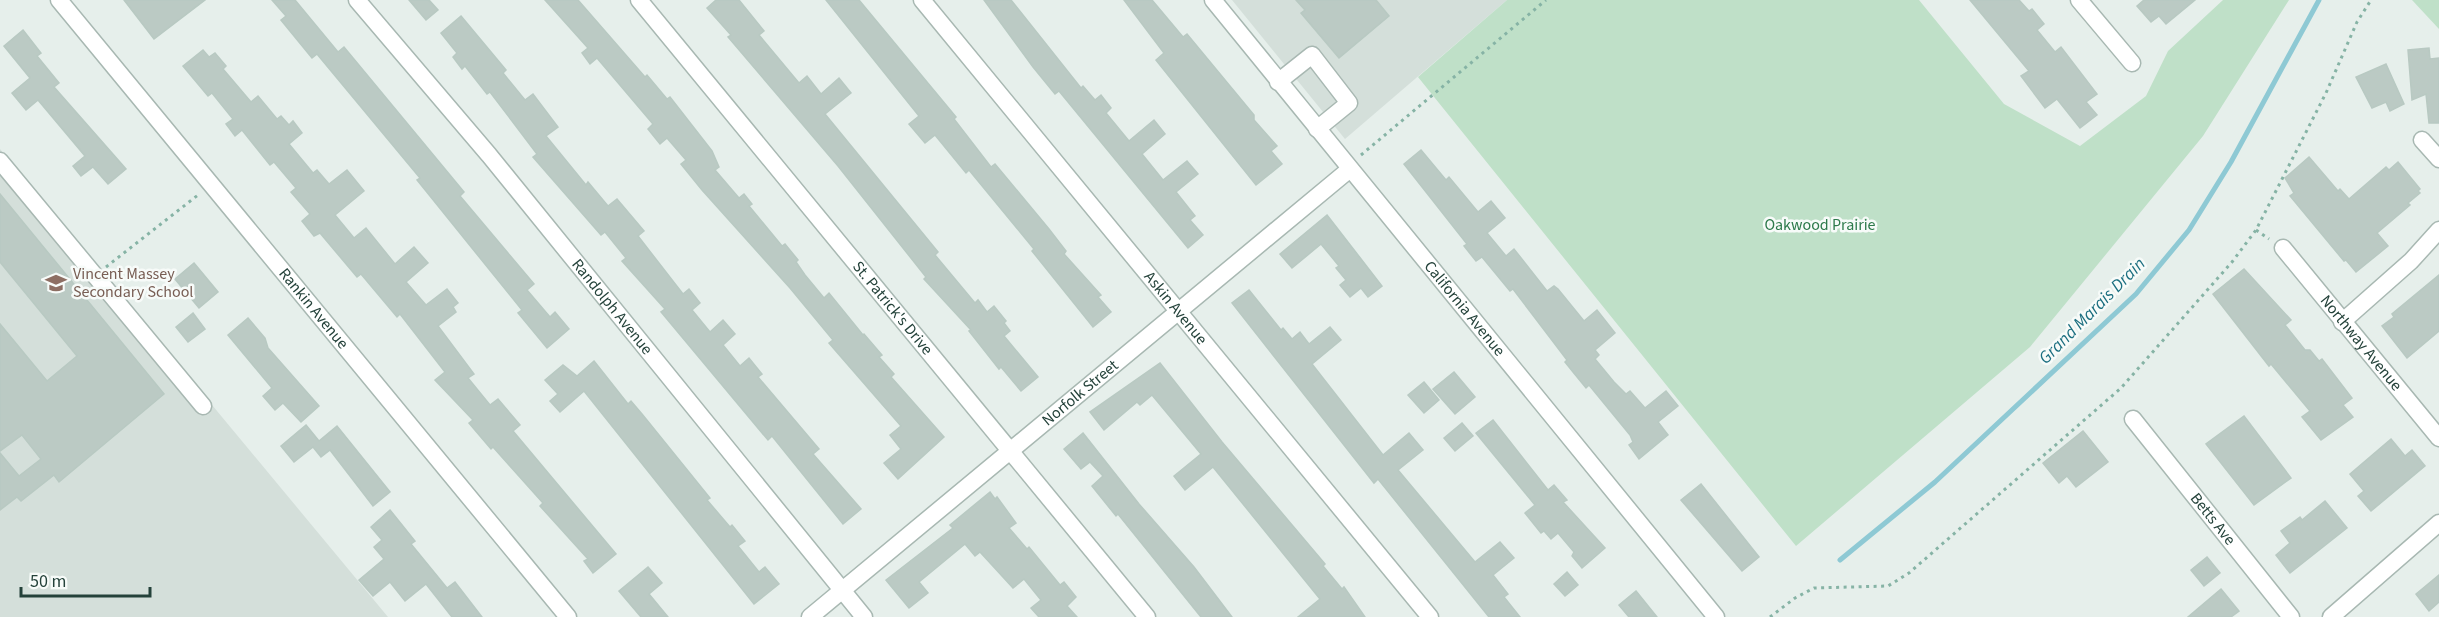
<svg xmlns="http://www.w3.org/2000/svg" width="2439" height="617" font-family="'Source Sans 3',sans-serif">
  <rect width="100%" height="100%" fill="#e6efeb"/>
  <!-- built -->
  <g fill="#d4dfda">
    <polygon points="1232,0 1507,0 1345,139"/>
    <polygon points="0,149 222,417 388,617 0,617"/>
  </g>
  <!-- green -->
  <g fill="#bfe0c8">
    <polygon points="1507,0 1919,0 2004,104 2080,146 2146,96 2168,51 2223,0 2289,0 2203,136 2030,347 1796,546 1418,77"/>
    <polygon points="2412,0 2439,0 2439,29"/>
  </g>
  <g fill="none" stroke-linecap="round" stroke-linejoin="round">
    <!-- stream -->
    <polyline stroke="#8ec9d4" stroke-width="5" points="1840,560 1935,482 2136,294 2189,230 2231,162 2319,0"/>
  </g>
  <!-- building -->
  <g fill="#bbcac4" stroke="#b8c9c2" stroke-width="1.5">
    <polygon points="124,0 205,0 154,39"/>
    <polygon points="272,0 295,0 338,52 344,47 464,192 460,196 534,284 527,290 550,317 555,312 569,329 547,348 518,313 522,310 417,180 420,178 317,54 312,58 281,20 286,16"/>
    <polygon points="409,0 429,0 438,10 426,20"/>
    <polygon points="545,0 578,0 645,77 647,75 667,99 670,97 712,151 719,167 715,170 739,198 744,194 752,204 749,206 782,246 785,244 798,260 796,262 805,275 824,298 829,293 863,335 864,334 882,355 879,357 894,374 891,377 944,437 898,479 884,463 901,449 890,435 901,426 829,343 833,340 790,288 702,190 681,164 686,160 667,138 660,144 648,129 653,124 597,58 590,64 582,53 588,48"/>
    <polygon points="716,0 739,0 764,31 759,35 799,83 807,76 821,94 839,78 851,93 825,114 938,252 935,255 975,303 978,300 987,312 994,306 1006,321 1004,323 1010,331 1004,336 1038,377 1021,391 1001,367 999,369 969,331 971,330 924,279 926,277 838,166 728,37 731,35 707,8"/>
    <polygon points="826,0 859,0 956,117 954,119 991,167 995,164 1049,229 1066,251 1064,254 1101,295 1098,297 1111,312 1093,327 1032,251 1034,249 969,170 966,173 935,135 925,143 909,124 919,116"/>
    <polygon points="984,0 1011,0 1081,88 1083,86 1095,100 1101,95 1111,108 1106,113 1129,141 1154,120 1165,134 1142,154 1163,180 1187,161 1198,174 1176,192 1195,216 1190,220 1203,235 1188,248 1059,91 1055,94 1033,67"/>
    <polygon points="1124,0 1152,0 1183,37 1187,34 1254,115 1254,120 1277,146 1271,151 1282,164 1256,185 1156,60 1164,53"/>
    <polygon points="1296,0 1376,0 1389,16 1339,58 1301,13 1305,10"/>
    <polygon points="1970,0 2019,0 2029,11 2032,9 2044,24 2037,30 2055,52 2061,47 2097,94 2086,102 2097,115 2080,128 2057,99 2045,108 2021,76 2029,71"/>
    <polygon points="2144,0 2195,0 2166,24 2159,16 2151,22 2137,6"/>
    <polygon points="461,16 506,70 503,73 525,100 533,94 558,127 546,136 586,185 588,182 608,206 617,199 644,231 638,236 683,294 689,289 700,303 692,310 710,332 723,320 735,334 723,345 740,366 749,358 762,374 758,377 819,449 813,454 861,509 843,524 772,436 768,440 661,312 665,309 622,261 626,258 605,232 601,235 533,157 537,154 490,92 487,94 465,66 462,69 453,57 457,53 441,33"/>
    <polygon points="23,30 41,53 37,56 59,83 54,87 126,169 108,184 93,167 81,176 73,166 85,156 38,100 26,110 12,93 30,78 4,46"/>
    <polygon points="2429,48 2430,59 2439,58 2439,123 2429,123 2426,94 2412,100 2408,50"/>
    <polygon points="203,50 209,57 215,53 226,66 223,69 251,102 258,96 277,119 281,116 289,125 293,121 302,133 289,144 313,173 317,170 329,184 347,170 364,191 335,215 354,238 366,228 395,264 414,247 428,263 406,282 426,305 447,289 458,303 453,307 456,312 438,326 474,374 468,378 490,405 498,399 520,425 513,431 616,554 593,573 584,561 588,559 540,506 543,503 493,447 491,449 469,423 473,420 435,380 445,372 400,314 397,317 361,274 357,277 320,233 314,236 302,221 310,214 291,192 296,188 274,162 270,165 242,130 235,136 226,124 233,119 212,93 208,96 183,66"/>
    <polygon points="2386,64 2404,104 2390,111 2386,102 2372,108 2356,77"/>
    <polygon points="1421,150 1446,180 1449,177 1478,212 1491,201 1505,218 1487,233 1506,256 1514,249 1547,291 1554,286 1558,289 1584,321 1597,310 1615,333 1595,350 1599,355 1595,359 1614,382 1626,394 1630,391 1645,408 1666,391 1678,406 1658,422 1668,435 1639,459 1629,445 1633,442 1630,435 1589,385 1586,388 1573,372 1565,362 1567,360 1513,289 1510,291 1482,257 1476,261 1464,246 1467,244 1404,164"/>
    <polygon points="2309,157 2338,191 2340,189 2349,199 2386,167 2389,170 2398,162 2420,189 2418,191 2420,193 2408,203 2410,205 2377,233 2388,246 2356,272 2346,260 2344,261 2290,196 2294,193 2285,178"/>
    <polygon points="0,194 164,394 59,482 54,475 21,501 17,497 0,510 0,453 19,476 41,459 22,435 0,451 0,324 47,381 77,356 0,262"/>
    <polygon points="1327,215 1382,286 1368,297 1361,288 1350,297 1340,285 1346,280 1336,268 1339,266 1321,244 1292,268 1280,254"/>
    <polygon points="194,263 218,292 199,308 175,279"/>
    <polygon points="2244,269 2291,320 2285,325 2305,350 2310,350 2319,361 2322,359 2352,398 2343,405 2353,417 2321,440 2302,417 2310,411 2271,364 2269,366 2213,294"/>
    <polygon points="2439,275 2439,331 2407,358 2382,326 2394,317 2392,314"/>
    <polygon points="1249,290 1281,330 1283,328 1292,339 1300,332 1309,344 1330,327 1341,340 1312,364 1383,455 1409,433 1423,450 1398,470 1475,562 1500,542 1514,558 1493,575 1508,594 1504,597 1520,617 1489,617 1378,479 1374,483 1232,303"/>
    <polygon points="193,313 205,329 188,342 176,327"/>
    <polygon points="248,318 265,338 268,348 319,406 301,422 283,403 275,410 263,396 272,388 228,335"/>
    <polygon points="594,361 628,404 631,401 642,414 710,498 707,500 730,527 732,525 745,541 738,546 759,572 765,567 779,584 754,604 584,391 560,412 550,401 558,394 545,380 563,365 577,376"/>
    <polygon points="1160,363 1222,442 1325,564 1323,566 1342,589 1344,587 1365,617 1298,617 1320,599 1213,467 1185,490 1174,476 1201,454 1152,395 1140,405 1137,402 1104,430 1090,412"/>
    <polygon points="1454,372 1475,397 1455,414 1433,389"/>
    <polygon points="1424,382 1439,400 1424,413 1408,395"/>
    <polygon points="2244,416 2291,478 2254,505 2206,444"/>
    <polygon points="1493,420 1548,490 1554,485 1567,500 1563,502 1605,548 1582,568 1572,556 1574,552 1558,533 1551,539 1544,531 1541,533 1525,513 1535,505 1476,433"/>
    <polygon points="1462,423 1473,436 1455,451 1444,438"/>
    <polygon points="306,425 319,441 337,426 390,492 373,506 330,450 321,457 313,447 294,462 281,446"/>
    <polygon points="2083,431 2108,462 2076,487 2067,476 2059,483 2043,463"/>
    <polygon points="1083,433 1139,504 1194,567 1232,617 1201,617 1118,514 1116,516 1092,486 1103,476 1090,462 1081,469 1064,449"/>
    <polygon points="2391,439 2405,456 2412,450 2425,466 2371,511 2358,496 2364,491 2350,474"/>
    <polygon points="1701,484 1759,557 1742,571 1681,500"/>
    <polygon points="990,492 995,499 997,497 1016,523 1009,528 1027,549 1029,547 1060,585 1064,582 1076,597 1067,606 1077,617 1039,617 1031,608 1041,600 1024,579 1013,588 980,552 975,556 965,544 919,582 928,593 909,608 886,580 953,528 950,525"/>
    <polygon points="2325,501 2347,528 2290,573 2276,555 2290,543 2281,531 2300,517 2302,520"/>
    <polygon points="390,510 415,541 411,544 447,588 455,582 482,617 452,617 426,584 405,601 390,582 373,596 359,580 384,559 374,547 382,540 371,527"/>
    <polygon points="2207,557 2220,573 2204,586 2191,570"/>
    <polygon points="648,567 662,583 649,594 668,617 641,617 619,591"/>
    <polygon points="1567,572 1578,585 1565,596 1554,584"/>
    <polygon points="2439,575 2439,602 2429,611 2416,594"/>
    <polygon points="2221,589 2239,611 2231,617 2188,617"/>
    <polygon points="1636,591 1657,617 1629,617 1619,605"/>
  </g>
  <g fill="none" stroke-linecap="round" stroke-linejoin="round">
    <defs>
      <g id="minor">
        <path id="s1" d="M59,0L568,617"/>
        <path id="s2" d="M357,0L489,155L864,617"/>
        <path id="s3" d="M639,0L1147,617"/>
        <path id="s4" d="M922,0L1430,617"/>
        <path id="s5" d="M1213,0L1716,617"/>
        <polyline points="2079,0 2132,63"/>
        <polyline points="1278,82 1312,55 1349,103 1317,129"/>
        <polyline points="2422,140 2439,159"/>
        <polyline points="0,161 203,406"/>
        <path id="s6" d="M2283,248L2439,438"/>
        <polyline points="2342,322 2411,261 2439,230"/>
        <path id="s7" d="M2133,419L2291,617"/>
        <path id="s8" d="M810,617L1350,169"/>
        <polyline points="2331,617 2439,523"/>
      </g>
    </defs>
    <!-- minor casing -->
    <use href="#minor" stroke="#a8b8b2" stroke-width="19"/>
    <!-- path -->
    <g stroke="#86b3a5" stroke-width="3" stroke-dasharray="3 4.5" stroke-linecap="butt">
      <polyline points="1361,155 1546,0"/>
      <polyline points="2256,230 2269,239"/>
      <polyline points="106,267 198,195"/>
      <polyline points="1770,617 1795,598 1814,588 1888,586 1909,573 2121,388 2232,262 2256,230 2326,93 2357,22 2371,0"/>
    </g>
    <!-- minor -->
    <use href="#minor" stroke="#fff" stroke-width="16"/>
  </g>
  <!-- icons -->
  <defs>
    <symbol id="school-bare" viewBox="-9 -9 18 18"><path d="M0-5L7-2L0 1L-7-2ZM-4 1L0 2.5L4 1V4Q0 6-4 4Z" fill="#8d6e63" stroke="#f7fbf9" stroke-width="2.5" paint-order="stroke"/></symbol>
  </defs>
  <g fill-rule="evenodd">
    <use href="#school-bare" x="41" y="268" width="30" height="30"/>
  </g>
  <g text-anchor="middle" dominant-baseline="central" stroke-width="5" stroke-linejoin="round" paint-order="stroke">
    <!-- park labels -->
    <g font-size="16" fill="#2d7a4b" stroke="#f7fbf9">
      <text x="1820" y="225">Oakwood Prairie</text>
    </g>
    <!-- education labels -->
    <g font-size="16" fill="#785e54" stroke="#f7fbf9" text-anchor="start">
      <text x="73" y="274">Vincent Massey<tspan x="73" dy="18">Secondary School</tspan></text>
    </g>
    <!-- street labels -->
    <g font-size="16" fill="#24423a" stroke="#f7fbf9">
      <text stroke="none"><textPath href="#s2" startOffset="399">Randolph Avenue</textPath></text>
      <text stroke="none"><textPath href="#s1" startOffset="400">Rankin Avenue</textPath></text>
      <text stroke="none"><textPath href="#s3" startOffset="399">St. Patrick's Drive</textPath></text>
      <text stroke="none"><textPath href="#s4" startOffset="399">Askin Avenue</textPath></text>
      <text stroke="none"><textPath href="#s5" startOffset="398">California Avenue</textPath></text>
      <text stroke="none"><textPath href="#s6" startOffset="123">Northway Avenue</textPath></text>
      <text stroke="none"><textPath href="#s8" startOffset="351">Norfolk Street</textPath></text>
      <text stroke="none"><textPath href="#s7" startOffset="128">Betts Ave</textPath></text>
    </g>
    <!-- water labels -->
    <g font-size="18" font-style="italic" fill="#1c6f80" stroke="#f7fbf9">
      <text transform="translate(2092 311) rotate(-45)">Grand Marais Drain</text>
    </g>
  </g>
  <!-- scale -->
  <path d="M21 587v9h129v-9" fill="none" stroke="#24423a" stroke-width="3"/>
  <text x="30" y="587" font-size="18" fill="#24423a" stroke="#f7fbf9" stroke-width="4.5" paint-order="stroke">50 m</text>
</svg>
